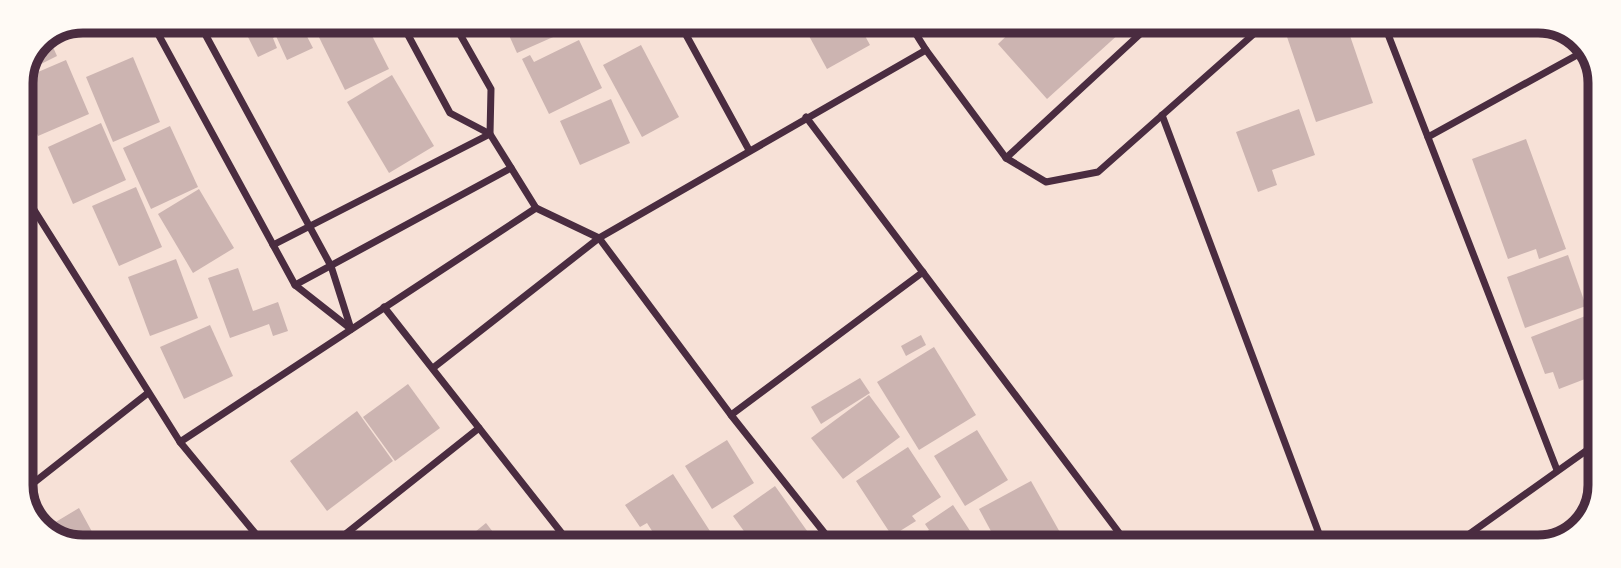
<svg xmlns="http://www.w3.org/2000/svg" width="1621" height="568" font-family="Karla,sans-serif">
  <rect width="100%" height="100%" fill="#f7e1d7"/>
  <!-- building -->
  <g fill="#ccb4b1">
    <polygon points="240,21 299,21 313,48 287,60 276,36 273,38 277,48 258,57"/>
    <polygon points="311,21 365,22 389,69 345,90"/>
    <polygon points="503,22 565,22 569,30 517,53"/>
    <polygon points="589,22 628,22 594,36"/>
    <polygon points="802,23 858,23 870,45 827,69"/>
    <polygon points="1020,23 1131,23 1047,99 998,44"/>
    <polygon points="1297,24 1346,24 1373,103 1316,122 1284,28"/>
    <polygon points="48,36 57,56 25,72 40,39"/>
    <polygon points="579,40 602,88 549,114 522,59 530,55 534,62"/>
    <polygon points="641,45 679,117 642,137 603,65"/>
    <polygon points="133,57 160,122 113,142 86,77"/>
    <polygon points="66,60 89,114 38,136 24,102 32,98 24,78"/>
    <polygon points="392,75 434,146 389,173 347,102"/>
    <polygon points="611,99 630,143 580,165 560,121"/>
    <polygon points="1299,109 1315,155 1272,170 1277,185 1258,192 1236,132"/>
    <polygon points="101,123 126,180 73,204 48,147"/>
    <polygon points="170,126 198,187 151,209 123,148"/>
    <polygon points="1526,139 1566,249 1539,259 1536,249 1508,259 1472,159"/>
    <polygon points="136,187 162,247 119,266 92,206"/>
    <polygon points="199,189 234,248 193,273 158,214"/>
    <polygon points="1568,255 1586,306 1525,328 1507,277"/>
    <polygon points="176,259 198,318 150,336 128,277"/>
    <polygon points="238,268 253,311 278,302 288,331 273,336 269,324 230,338 208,278"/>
    <polygon points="1598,276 1598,310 1587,280"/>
    <polygon points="1588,315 1598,341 1598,374 1559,389 1553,372 1545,374 1531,337"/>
    <polygon points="210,325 233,376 184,399 160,347"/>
    <polygon points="921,335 926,345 906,356 901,346"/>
    <polygon points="934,347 976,415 919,450 877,382"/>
    <polygon points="860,378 870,393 821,424 811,407"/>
    <polygon points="408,384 440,428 395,461 363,417"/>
    <polygon points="869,395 900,437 843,479 811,438"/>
    <polygon points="357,411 393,461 327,511 290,461"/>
    <polygon points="977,430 1008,480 965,506 934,456"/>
    <polygon points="727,440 754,483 712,509 685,466"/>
    <polygon points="908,447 941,497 912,516 916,521 892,536 856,481"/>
    <polygon points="673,474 719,545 661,545 647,523 640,527 625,505"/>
    <polygon points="1031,481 1062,536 1043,546 999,546 979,509"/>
    <polygon points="775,486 810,535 795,545 754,545 733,516"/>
    <polygon points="953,505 980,546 909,546 908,544 929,530 925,524"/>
    <polygon points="79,508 96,539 98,538 101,544 66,544 54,523"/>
    <polygon points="486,523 503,545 459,545"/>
  </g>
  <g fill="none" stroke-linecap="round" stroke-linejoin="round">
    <!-- minor -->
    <g stroke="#4a2c40" stroke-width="7">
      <polyline points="151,21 295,285 351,329"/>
      <polyline points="198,21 331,266 351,329"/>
      <polyline points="401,22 450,113 490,134 536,208 599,238 731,415 834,545"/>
      <polyline points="679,22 749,150"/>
      <polyline points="909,23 926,50 1006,158 1046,182 1098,172 1265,24"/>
      <polyline points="1384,24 1557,470"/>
      <polyline points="1162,115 1324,547"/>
      <polyline points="806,117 1129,546"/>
      <polyline points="1428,137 1588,49"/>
      <polyline points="1006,158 1152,23"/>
      <polyline points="21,189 180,442 264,544"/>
      <polyline points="273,245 490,134 491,89 453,22"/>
      <polyline points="295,285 511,168"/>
      <polyline points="384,307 571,545"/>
      <polyline points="433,368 599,238 926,50"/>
      <polyline points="731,415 923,272"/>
      <polyline points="180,442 536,208"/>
      <polyline points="22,492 148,393"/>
      <polyline points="333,544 479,428"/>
      <polyline points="1451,547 1597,443"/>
    </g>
  </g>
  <!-- crop -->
  <path d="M0 0H1621V568H0ZM83 33H1538A50 50 0 0 1 1588 83V485A50 50 0 0 1 1538 535H83A50 50 0 0 1 33 485V83A50 50 0 0 1 83 33Z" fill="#fffaf5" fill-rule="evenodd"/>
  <path fill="none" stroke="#4a2c40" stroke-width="9" d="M83 33H1538A50 50 0 0 1 1588 83V485A50 50 0 0 1 1538 535H83A50 50 0 0 1 33 485V83A50 50 0 0 1 83 33Z"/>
</svg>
